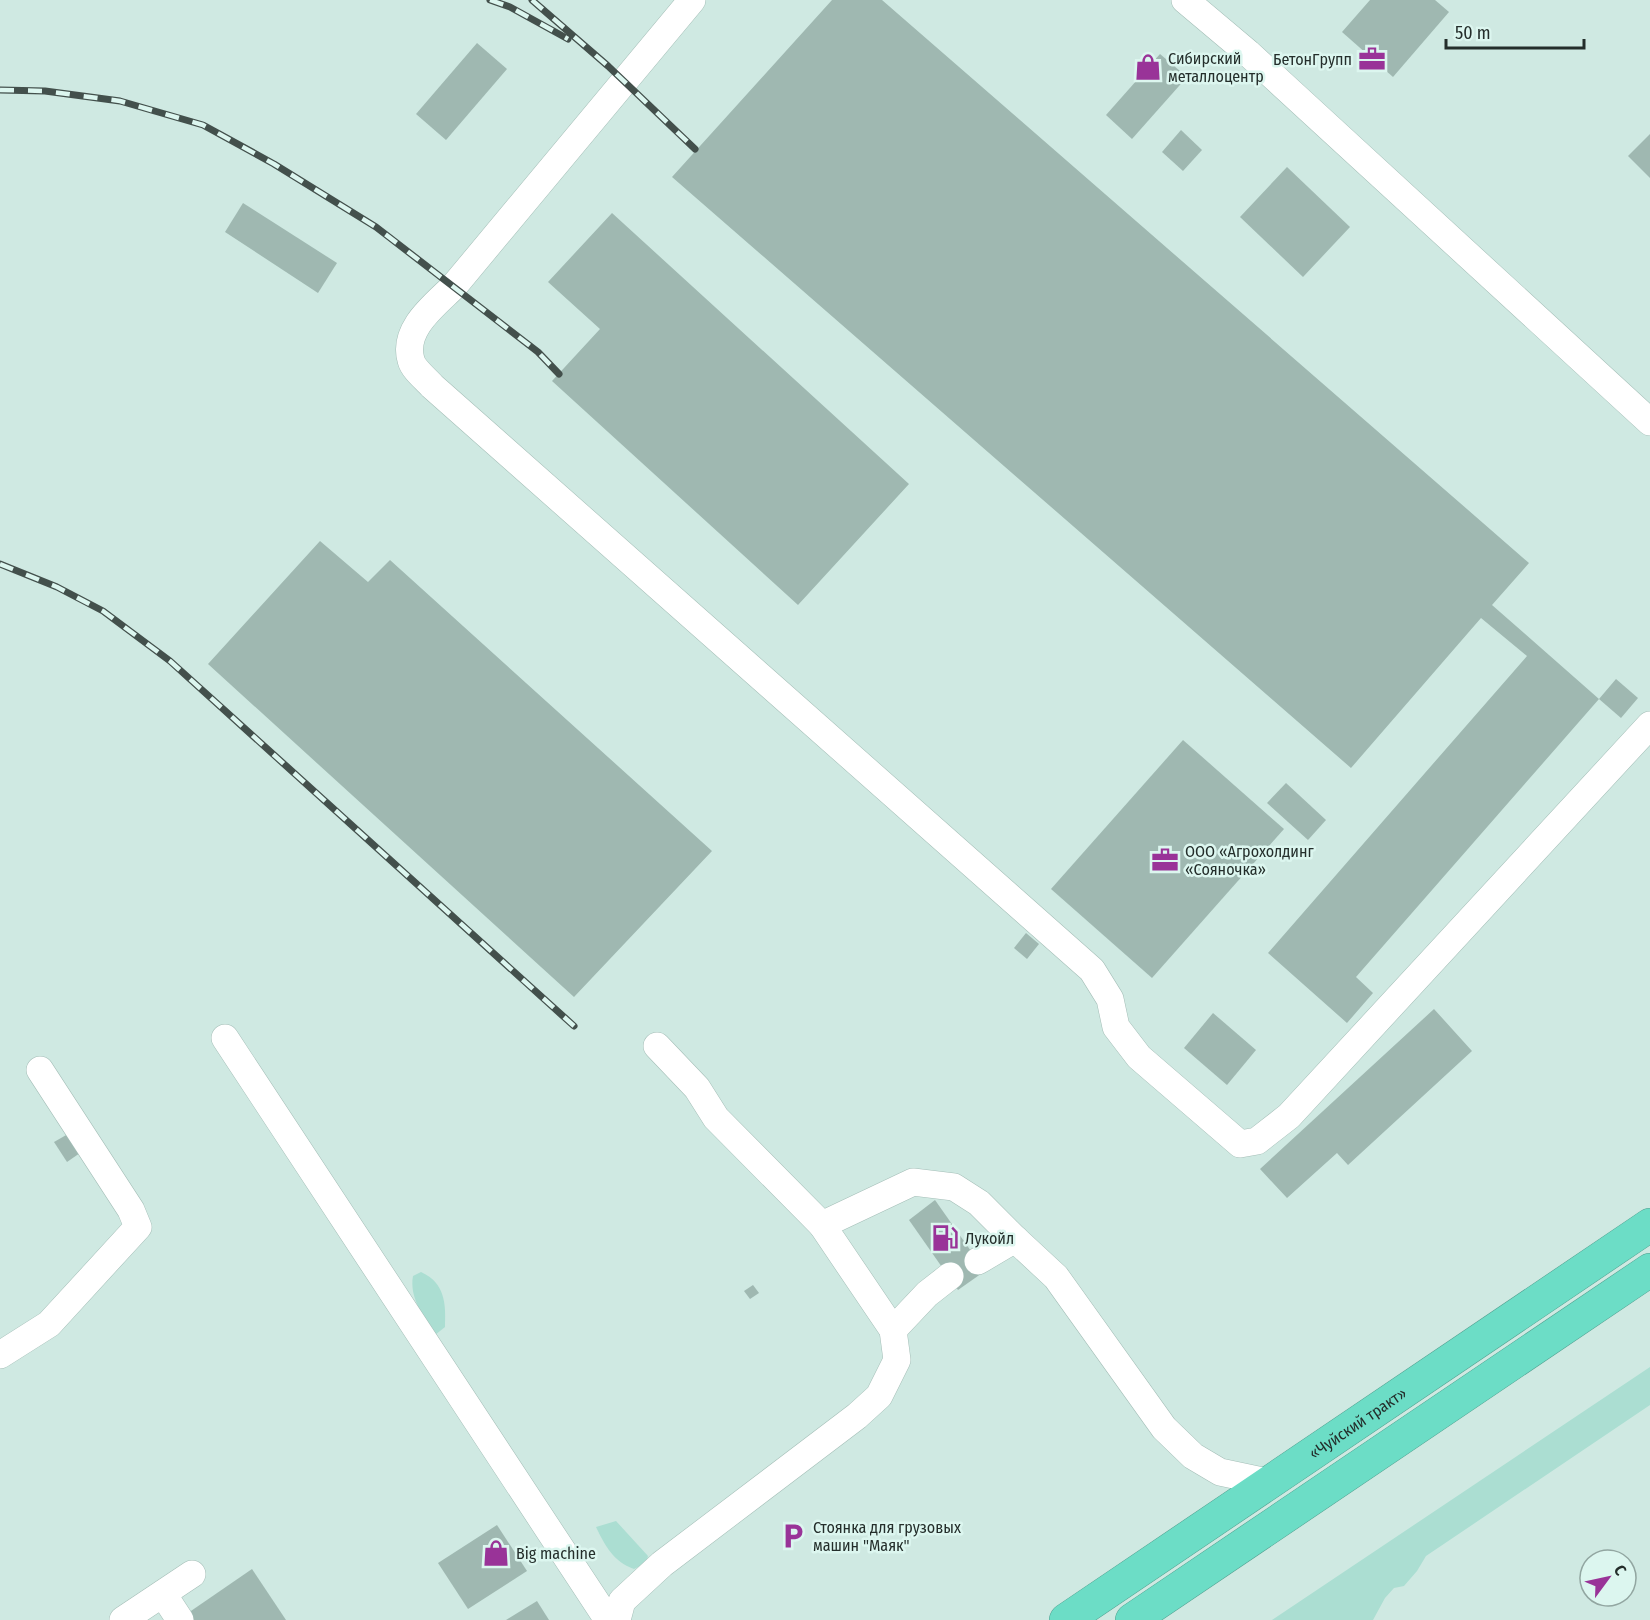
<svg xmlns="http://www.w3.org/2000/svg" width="1650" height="1620" font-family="'Fira Sans Condensed',sans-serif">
  <rect width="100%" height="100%" fill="#cfe9e2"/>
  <!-- green -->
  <g fill="#abded2">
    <path d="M421,1272C445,1283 446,1303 445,1327L435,1335C424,1317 409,1298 413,1276Z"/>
    <polygon points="1650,1367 1650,1405 1426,1556 1417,1571 1404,1586 1394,1588 1385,1598 1373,1620 1272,1620"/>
    <path d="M616,1521L648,1556L646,1563L634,1569C614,1562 605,1546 596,1527Z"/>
  </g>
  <!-- building -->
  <g fill="#9fb8b1">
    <polygon points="832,0 882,0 1529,563 1492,605 1599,699 1356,977 1373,993 1347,1023 1268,953 1527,656 1481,618 1351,768 672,177"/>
    <polygon points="1370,0 1435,0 1449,12 1393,77 1342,32"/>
    <polygon points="477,43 507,69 446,140 416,114"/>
    <polygon points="1160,54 1187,77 1132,139 1106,115"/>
    <polygon points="1181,130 1202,150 1183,171 1162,152"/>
    <polygon points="1650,134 1650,178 1628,156"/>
    <polygon points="1287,167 1350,227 1303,277 1240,217"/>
    <polygon points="243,203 337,263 318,293 225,232"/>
    <polygon points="612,213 909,484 798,605 552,381 600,329 548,282"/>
    <polygon points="320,541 368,582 390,560 712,851 574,997 208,664"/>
    <polygon points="1616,679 1638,698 1621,718 1599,699"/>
    <polygon points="1183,740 1284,829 1152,978 1051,889"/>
    <polygon points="1286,783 1326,820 1308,840 1267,803"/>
    <polygon points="1026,933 1039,944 1027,959 1014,948"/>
    <polygon points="1434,1009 1472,1051 1348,1165 1337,1153 1287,1198 1260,1169"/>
    <polygon points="1213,1013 1256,1050 1227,1085 1184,1048"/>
    <polygon points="68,1134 80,1153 67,1162 54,1142"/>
    <polygon points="935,1200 985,1271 958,1290 909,1220"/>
    <polygon points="753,1285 759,1293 750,1299 744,1291"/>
    <polygon points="497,1525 527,1571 468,1609 438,1563"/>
    <polygon points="252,1569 286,1620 192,1620 188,1613"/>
    <polygon points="537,1601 549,1620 506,1620"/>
  </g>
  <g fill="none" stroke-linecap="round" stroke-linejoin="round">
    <defs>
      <g id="minor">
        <path d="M692,0L454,286C435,305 402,329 411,360C413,369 426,379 432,386L1092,970L1110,999L1116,1027L1139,1057L1240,1144L1257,1141L1289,1116L1650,725"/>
        <polyline points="1185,0 1248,53 1650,422"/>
        <polyline points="225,1038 608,1620"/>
        <polyline points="657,1046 697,1088 716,1118 822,1225 913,1182 954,1187 979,1203 1015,1239"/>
        <polyline points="978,1261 1015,1239 1056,1277 1164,1428 1193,1456 1220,1472 1267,1482"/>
        <polyline points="893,1330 927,1294 950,1276"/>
        <polyline points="0,1355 49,1324 138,1227 131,1210 40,1070"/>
        <polyline points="163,1594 180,1620"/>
        <polyline points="123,1620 192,1574"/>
        <polyline points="617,1620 622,1601 662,1564 857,1416 879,1396 897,1360 893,1330 822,1225"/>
      </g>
      <g id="highway">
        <path id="s1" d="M1066,1620L1650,1225"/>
        <polyline points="1132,1620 1650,1270"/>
      </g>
    </defs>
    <!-- minor casing -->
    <use href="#minor" stroke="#a4beb7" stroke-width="28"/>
    <!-- highway casing -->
    <use href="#highway" stroke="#53a090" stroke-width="34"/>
    <!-- minor -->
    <use href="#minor" stroke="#fff" stroke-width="27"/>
    <!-- highway -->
    <use href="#highway" stroke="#6cddc6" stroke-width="33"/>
    <defs>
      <g id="rail">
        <polyline points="490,0 510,7 568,39"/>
        <polyline points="532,0 608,66 695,149"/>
        <polyline points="0,90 45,91 120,101 203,125 274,164 376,227 538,352 559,374"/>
        <polyline points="0,564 57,587 103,611 170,661 574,1026"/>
      </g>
    </defs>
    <!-- rail casing -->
    <use href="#rail" stroke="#43504c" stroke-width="7"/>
    <!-- rail -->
    <use href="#rail" stroke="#dcf6ef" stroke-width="4.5" stroke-dasharray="14" stroke-linecap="butt"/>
  </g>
  <!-- icons -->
  <defs>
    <symbol id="office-bare" viewBox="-9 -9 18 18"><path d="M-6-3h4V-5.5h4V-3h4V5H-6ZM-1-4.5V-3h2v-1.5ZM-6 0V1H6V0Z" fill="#993398" stroke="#dcf6ef" stroke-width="2.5" paint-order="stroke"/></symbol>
    <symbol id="shop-bare" viewBox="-9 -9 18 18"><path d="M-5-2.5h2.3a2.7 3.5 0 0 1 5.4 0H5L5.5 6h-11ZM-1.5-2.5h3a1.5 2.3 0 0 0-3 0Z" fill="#993398" stroke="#dcf6ef" stroke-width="2.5" paint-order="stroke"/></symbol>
    <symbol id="fuel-bare" viewBox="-9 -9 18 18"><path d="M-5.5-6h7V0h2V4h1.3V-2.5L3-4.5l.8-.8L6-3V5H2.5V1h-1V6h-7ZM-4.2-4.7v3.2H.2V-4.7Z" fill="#993398" stroke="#dcf6ef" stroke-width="2.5" paint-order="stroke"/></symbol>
    <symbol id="parking-bare" viewBox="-9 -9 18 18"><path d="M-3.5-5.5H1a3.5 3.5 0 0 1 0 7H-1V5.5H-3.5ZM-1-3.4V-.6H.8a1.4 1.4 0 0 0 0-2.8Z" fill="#993398" stroke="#dcf6ef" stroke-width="2.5" paint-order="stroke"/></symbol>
  </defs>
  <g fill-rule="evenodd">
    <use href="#office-bare" x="1353" y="40" width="38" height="38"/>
    <use href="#shop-bare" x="1129" y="48" width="38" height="38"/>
    <use href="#office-bare" x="1146" y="841" width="38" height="38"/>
    <use href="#fuel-bare" x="926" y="1219" width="38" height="38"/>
    <use href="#parking-bare" x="774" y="1517" width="38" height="38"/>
    <use href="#shop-bare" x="477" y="1534" width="38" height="38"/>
  </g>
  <g text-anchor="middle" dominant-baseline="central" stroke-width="5" stroke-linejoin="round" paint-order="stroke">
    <!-- poi labels -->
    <g font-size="16" fill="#242e2b" stroke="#dcf6ef" text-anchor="start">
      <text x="1168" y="58">Сибирский<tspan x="1168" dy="18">металлоцентр</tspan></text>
      <text x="1352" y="59" text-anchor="end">БетонГрупп</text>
      <text x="1185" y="851">ООО «Агрохолдинг<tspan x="1185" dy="18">«Сояночка»</tspan></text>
      <text x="965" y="1238">Лукойл</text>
      <text x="813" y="1527">Стоянка для грузовых<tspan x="813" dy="18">машин "Маяк"</tspan></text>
      <text x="516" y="1553">Big machine</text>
    </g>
    <!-- street labels -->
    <g font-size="16" fill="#242e2b" stroke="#dcf6ef">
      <text stroke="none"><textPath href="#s1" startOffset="352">«Чуйский тракт»</textPath></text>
    </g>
  </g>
  <!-- north arrow -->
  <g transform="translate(1608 1578) rotate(57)"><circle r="28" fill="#dcf6ef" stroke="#92a6a1" stroke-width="1.5"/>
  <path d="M0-4.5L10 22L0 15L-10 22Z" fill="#993398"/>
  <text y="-9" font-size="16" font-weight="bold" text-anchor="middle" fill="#242e2b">С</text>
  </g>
  <!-- scale -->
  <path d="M1446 39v9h138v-9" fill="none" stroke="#242e2b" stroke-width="3"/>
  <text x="1455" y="39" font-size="18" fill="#242e2b" stroke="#dcf6ef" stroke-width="4.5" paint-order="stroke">50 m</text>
</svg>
